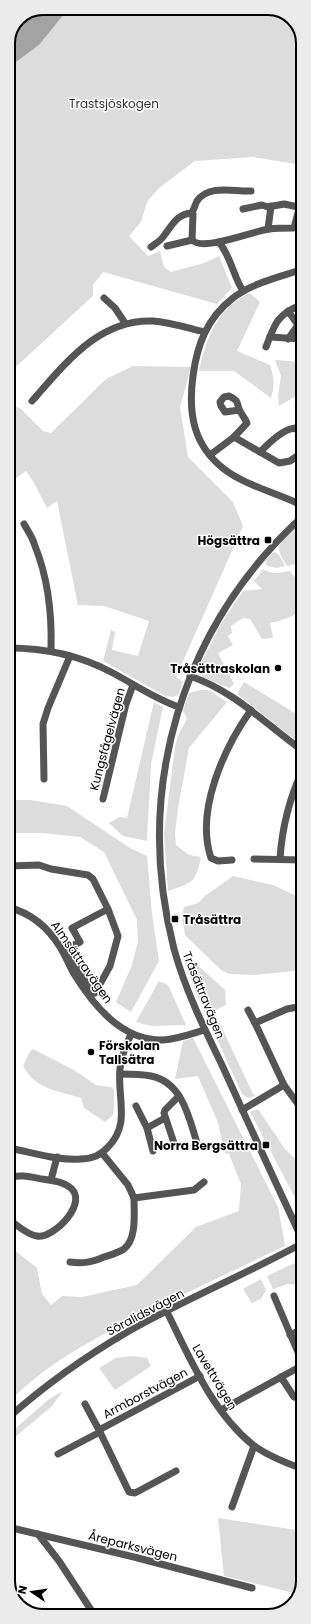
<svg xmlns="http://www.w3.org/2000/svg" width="311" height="1624" font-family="Poppins,sans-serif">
  <rect width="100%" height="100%" fill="#fff"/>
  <!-- green -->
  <g fill="#dcdcdc">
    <polygon points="69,8 272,8 293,18 303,38 303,165 253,157 195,161 159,188 147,202 141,222 129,236 148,256 160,251 164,267 171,272 204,263 219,256 232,288 217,304 103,272 93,285 93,296 8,374 8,68 39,45"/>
    <path d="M250,293L260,302L237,351L270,365C274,377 275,385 271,398L234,371H199C206,339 217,308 250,293Z"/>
    <polygon points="275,360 303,362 303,401 298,395 279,406 278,396 281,376"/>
    <polygon points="133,366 191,367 180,407 188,457 233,502 243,526 176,677 183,682 178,695 173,697 165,696 103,661 111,630 115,632 112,650 138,656 149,621 104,606 78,605 57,501 47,508 33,481 26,471 8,484 8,405 20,408 43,431 51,433 106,379"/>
    <path d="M303,521V562L287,566C284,561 279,554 279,548C279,541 298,526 303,521Z"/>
    <polygon points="275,552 279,555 285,566 277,568 267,566 265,561 272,553"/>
    <path d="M263,569C274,575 277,573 290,571L303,588V608C294,617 283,620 270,623L273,638L262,639L250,619L243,618L231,626L232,633L228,636L233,645L218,653L234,684L229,688L203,677L198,671L199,667L222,622L243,591L262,589L254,581Z"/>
    <polygon points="244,682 303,718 303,746 237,694"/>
    <path d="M201,690H209L227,702L189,748L178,808L175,834L176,845L189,855L201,857C196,883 192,883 168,891L164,834L175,747L178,735L187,719L183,710L189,693Z"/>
    <polygon points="154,702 163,707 151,764 147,841 123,836 109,823 119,817 127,818"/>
    <polygon points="8,800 30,800 67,806 130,848 147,856 152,914 159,961 131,1012 116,1002 132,965 138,941 137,920 104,852 80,837 42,833 8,833"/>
    <polygon points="233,876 273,885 303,899 303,970 253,975 229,974 221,970 185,935 182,917 184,907 198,903 205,896"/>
    <polygon points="183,959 193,961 225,990 226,1005 214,1011 253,1094 256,1096 248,1098 242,1094 196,993"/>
    <polygon points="159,981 168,985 186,1025 151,1026 136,1022"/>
    <path d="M193,1038L278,1207L285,1246C244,1265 204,1285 164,1304C109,1331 51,1358 8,1403V1245L37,1268L42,1294L51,1305L62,1296L82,1297L137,1285L196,1227L239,1211L241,1184L229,1154L225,1153L218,1123L198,1076L175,1079L183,1041Z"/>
    <path d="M33,1049L74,1070L96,1085L111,1087L114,1090V1106L113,1115L105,1122L84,1108L81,1098C58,1091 35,1089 23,1066L29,1053Z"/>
    <polygon points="258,1109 285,1149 303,1166 303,1213 250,1112"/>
    <polygon points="303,1259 303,1285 288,1284 273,1289 267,1276"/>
    <polygon points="261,1279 266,1290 261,1299 252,1303 243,1289"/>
    <polygon points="133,1356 147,1358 151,1366 115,1390 99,1368 116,1358"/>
    <polygon points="63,1391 52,1406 8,1443 8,1435 49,1399"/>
    <polygon points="218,1518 303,1531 303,1581 298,1594 224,1576"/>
  </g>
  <!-- water -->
  <polygon fill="#a3a3a3" points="43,8 69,8 39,45 8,68 8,43 18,18"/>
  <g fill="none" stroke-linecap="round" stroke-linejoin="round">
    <!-- minor -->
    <g stroke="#555" stroke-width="7">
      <path d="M192,213C194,209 195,205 197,201C209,184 234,192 251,191"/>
      <polyline points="268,229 271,206"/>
      <path d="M219,242C231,257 233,275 243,291"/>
      <path d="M167,246L192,240C203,252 253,231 269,229C277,228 286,228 294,228L299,209L298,207L284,204L268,207L262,205L243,209"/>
      <path d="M151,247C155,244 160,241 163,237C172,226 176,214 192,213L193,214L192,240"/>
      <path d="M303,269C280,277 252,283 233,298C207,318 197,345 193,376C188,413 193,445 224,469C243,484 273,492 295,502L303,507"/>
      <polyline points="104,298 115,308 125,323"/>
      <polyline points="288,311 298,325"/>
      <polyline points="270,337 301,339"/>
      <polyline points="288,339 303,318"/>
      <path d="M266,347C275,322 278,314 303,304"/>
      <path d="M32,401C65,364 98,319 153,321C170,322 187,328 204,332"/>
      <polyline points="234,437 279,463 290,461 303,452"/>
      <path d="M260,452C269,443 283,429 295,428L303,435"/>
      <path d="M210,455L234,437L247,423C245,418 242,415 240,411C236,403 240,401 229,396L224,397L220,402L221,406L225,412L239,410"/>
      <path d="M303,516C181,627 133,789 174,949C185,989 203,1026 221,1063C248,1122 275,1182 303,1241"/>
      <path d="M24,524C28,531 33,538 35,546C48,578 52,617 51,650"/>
      <path d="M8,648C44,648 79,655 111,672C134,684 155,699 179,707"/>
      <path d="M190,676C236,692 264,723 303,751"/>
      <polyline points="44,779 43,724 48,708 70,656"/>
      <polyline points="103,799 126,704 133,685"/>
      <polyline points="254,859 303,860"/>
      <path d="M280,859C282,826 289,799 303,769"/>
      <path d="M232,860L218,861L211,858C195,811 224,748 251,710"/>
      <polyline points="8,866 39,865 51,869 88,875 93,879 108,909 72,928 80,942 68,948 85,981 95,993 110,966 118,936 108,909"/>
      <path d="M8,907C30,913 48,927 60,947C65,955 69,965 74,974C94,1006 122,1041 163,1040C177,1039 191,1034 204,1030"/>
      <polyline points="248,1010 255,1023"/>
      <path d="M120,1074C130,1074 141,1074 151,1076C182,1082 189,1117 197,1143"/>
      <polyline points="284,1085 303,1111"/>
      <polyline points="136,1106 147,1128"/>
      <polyline points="242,1110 284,1085 255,1023 287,1009 303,1006"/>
      <polyline points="175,1146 164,1113 165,1110 179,1096"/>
      <path d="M8,1148C32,1152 57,1161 81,1159C91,1159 101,1155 108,1147C131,1124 117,1098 120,1069C121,1057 126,1045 131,1034"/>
      <polyline points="153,1151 147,1128 165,1118"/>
      <polyline points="102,1153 128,1185 134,1198 194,1190 204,1182"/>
      <path d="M8,1178C19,1174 31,1177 42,1179C50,1180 61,1181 68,1186C92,1200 54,1239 37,1236C27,1235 16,1224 8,1219"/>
      <polyline points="51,1180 57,1157"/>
      <path d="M70,1262C83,1264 92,1262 104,1257C110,1255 118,1253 124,1249C137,1239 134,1213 134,1198"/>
      <polyline points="274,1296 303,1364"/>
      <path d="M167,1312C190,1358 212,1412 253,1445C268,1456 286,1463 303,1469"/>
      <polyline points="290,1335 303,1329"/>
      <polyline points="281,1377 294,1397 303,1400"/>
      <polyline points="85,1404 99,1430"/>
      <polyline points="221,1410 303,1365"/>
      <path d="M8,1418C45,1385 86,1356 129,1331C186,1299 246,1274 303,1243"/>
      <polyline points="58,1454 100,1432"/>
      <polyline points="176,1471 135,1493 129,1492 99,1430 200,1376"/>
      <polyline points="232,1507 254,1446"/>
      <polyline points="8,1527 134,1557 252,1588"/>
      <polyline points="38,1534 59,1561 95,1616"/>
    </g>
  </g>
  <!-- markers -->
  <g fill="#000" stroke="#fff" stroke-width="1.5">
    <rect x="264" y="536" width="8" height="8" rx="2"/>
    <circle cx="278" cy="668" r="4"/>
    <rect x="171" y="915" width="8" height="8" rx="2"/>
    <circle cx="91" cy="1052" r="4"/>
    <rect x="262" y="1141" width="8" height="8" rx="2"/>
  </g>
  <g text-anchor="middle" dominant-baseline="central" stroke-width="3" stroke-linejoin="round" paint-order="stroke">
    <!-- park labels -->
    <g font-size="12" fill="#333" stroke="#fff">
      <text x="114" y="103">Trastsjöskogen</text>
    </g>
    <!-- poi labels -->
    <g font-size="12" font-weight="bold" fill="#000" stroke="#fff" text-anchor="end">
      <text x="260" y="540">Högsättra</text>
      <text x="270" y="668">Tråsättraskolan</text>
      <text x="183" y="919" text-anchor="start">Tråsättra</text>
      <text x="99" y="1045" text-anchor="start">Förskolan<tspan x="99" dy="14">Tallsätra</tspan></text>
      <text x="258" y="1145">Norra Bergsättra</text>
    </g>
    <!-- street labels -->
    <g font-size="12" fill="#000" stroke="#fff">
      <text transform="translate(107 739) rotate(-75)">Kungsfågelvägen</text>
      <text transform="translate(82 962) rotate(55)">Almsättravägen</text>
      <text transform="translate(204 995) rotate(68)">Tråsättravägen</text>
      <text transform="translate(145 1312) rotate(-28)">Söralidsvägen</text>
      <text transform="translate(215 1377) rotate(59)">Lavettvägen</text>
      <text transform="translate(145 1393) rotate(-28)">Armborstvägen</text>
      <text transform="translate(133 1546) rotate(14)">Åreparksvägen</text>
    </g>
  </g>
  <!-- crop -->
  <path d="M0 0H311V1624H0ZM43 15H268A28 28 0 0 1 296 43V1581A28 28 0 0 1 268 1609H43A28 28 0 0 1 15 1581V43A28 28 0 0 1 43 15Z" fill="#ebebeb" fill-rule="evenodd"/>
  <path fill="none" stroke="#000" stroke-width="2" d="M43 15H268A28 28 0 0 1 296 43V1581A28 28 0 0 1 268 1609H43A28 28 0 0 1 15 1581V43A28 28 0 0 1 43 15Z"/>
  <!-- north arrow -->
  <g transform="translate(32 1592) rotate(283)" stroke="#ffffff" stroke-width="3" paint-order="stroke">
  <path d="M0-3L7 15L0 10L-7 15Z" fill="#000000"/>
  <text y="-6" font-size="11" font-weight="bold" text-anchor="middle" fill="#000000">N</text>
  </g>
</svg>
